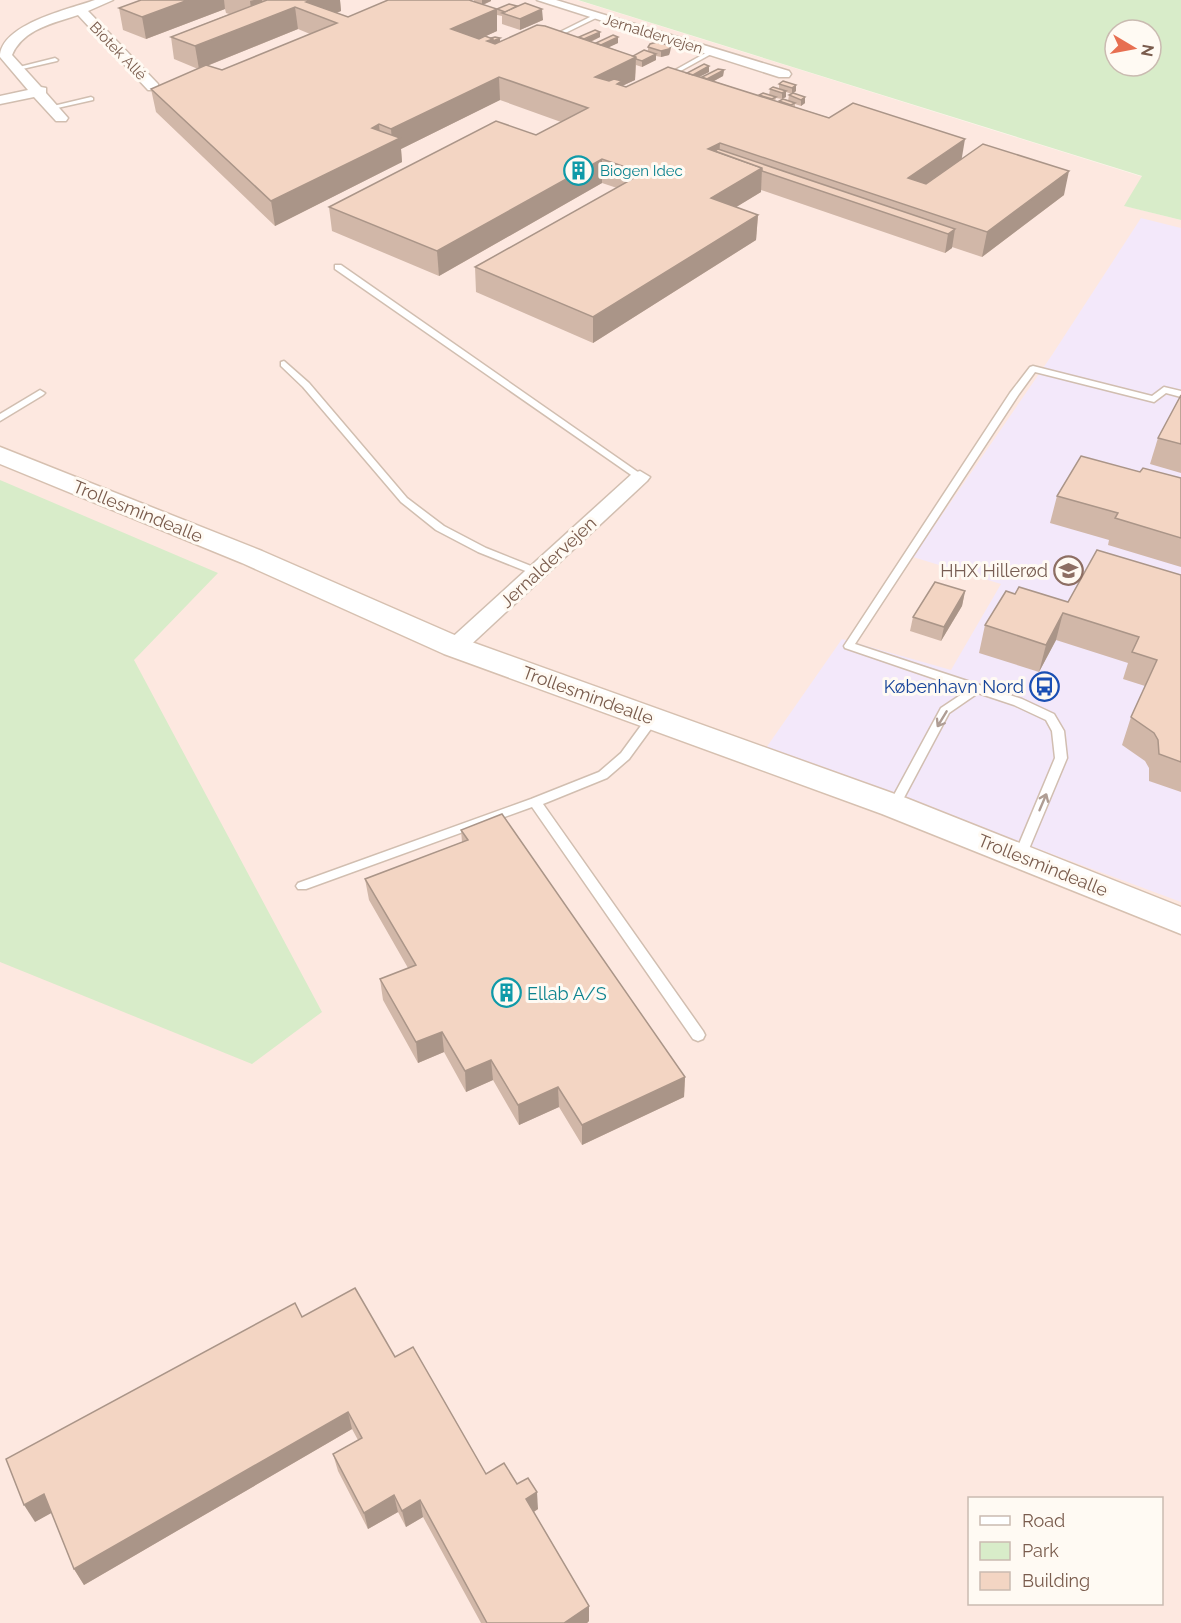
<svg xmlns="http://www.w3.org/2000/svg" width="1181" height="1623" font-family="Raleway,sans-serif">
  <rect width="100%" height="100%" fill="#fdf6ec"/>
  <!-- commercial -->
  <path fill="#fde8e0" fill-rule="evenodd" d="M0,0H577L1143,177L1125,206L1181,220V1623H0ZM970,1498H1162V1604H970Z"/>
  <!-- education -->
  <polygon fill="#f3e8fa" points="1141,218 1181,228 1181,902 766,748 842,639 951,670 1001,584 913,557 1052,355"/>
  <!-- green -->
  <g fill="#d8ecc9" fill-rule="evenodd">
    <path d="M578,0H1181V220L1124,206L1142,176ZM1115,30H1151V66H1115Z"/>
    <polygon points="0,480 218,573 134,660 322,1012 252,1064 0,962"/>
  </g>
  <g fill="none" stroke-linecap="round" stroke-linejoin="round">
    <defs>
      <g id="lane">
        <polygon points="596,14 599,16 598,17 553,39 548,38"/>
        <polygon points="711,50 714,52 713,53 666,79 661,78"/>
        <polygon points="55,58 58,60 57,61 18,70 15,68"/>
        <polygon points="91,97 93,98 93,100 53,109 49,107"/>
        <polygon points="335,265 341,265 645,477 643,479 637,479 335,269"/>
        <polygon points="284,361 309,383 407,498 444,526 486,548 541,570 542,572 541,574 533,574 478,552 436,530 401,502 303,387 281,366 281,362"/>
        <polygon points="1033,366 1152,396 1164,387 1181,391 1181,397 1166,393 1154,402 1035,372 1019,394 855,644 1022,699 1054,714 1064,731 1067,758 1026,856 1024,859 1016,859 1014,856 1055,758 1052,731 1046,720 1014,705 978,693 949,713 898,809 890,809 888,806 941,708 968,690 845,648 844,646 1010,393 1030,367"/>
        <polygon points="40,390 45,393 43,395 0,421 0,414"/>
        <polygon points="652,715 658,719 656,722 629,759 607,778 543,804 703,1031 705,1035 703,1039 698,1041 693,1039 532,807 306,889 298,889 296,886 298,883 531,799 599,772 621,753 648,716"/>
      </g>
      <g id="street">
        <path d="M95,0H113L88,11L158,84V90H148L78,15C54,23 23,29 12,55L41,87L46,88V93L68,118L66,121H56L34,97L0,104V96L28,90L0,57C0,24 70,9 95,0Z"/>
        <polygon points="537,0 556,0 789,71 791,74 789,77 779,77"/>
        <polygon points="640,471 650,477 647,481 463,652 447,652 444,647 447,642 633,473"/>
      </g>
      <polygon id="secondary" points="0,447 262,551 466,640 906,798 1181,907 1181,934 882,814 444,654 242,563 0,464"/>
    </defs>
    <!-- lane casing -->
    <use href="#lane" stroke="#d1beb0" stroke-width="3"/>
    <!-- street casing -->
    <use href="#street" stroke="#d1beb0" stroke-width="3"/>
    <!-- secondary casing -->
    <use href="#secondary" stroke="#d6c0b0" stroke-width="3"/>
    <!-- lane -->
    <use href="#lane" fill="#fff" fill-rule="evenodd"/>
    <!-- street -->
    <use href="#street" fill="#fff" fill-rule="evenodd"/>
    <!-- secondary -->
    <use href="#secondary" fill="#fff" fill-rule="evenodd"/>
  </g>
  <!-- wall -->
  <g fill="#d1b7a8" fill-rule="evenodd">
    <path d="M141,0H340L341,11L336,13L348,17L474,2V0H491V1L483,5L497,31L486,36L500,42L579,37H600L591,42L596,43L618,37V43L608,47L633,56L648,51V47L671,46L670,52L669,55L661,57L656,56V60L642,67L636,65L635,80L622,86L626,87L687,73L709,66V72L699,77H702L724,70L723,76L714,81L759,96L769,95L770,89H779V84L796,85V91L792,94L786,92V97L782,99L776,98L775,101L779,102L788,101L789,95L805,97V103L801,106L795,104V107L962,159L1064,195L982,257L952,247V248L945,253L761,190V192L736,207L758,215L756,240L593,343L476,292L475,267L617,188L602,183L439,276L332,231L329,207L536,135L561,122L500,100L401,149L402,162L275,226L156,112L151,89L198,69L174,59L171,37L229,14L226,13L225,9L146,39L123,30L119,8ZM298,29L310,34L222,70L207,66Z"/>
    <polygon points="497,9 543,20 520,30 502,24 502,16 497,15"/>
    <polygon points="1181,395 1181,473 1150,464 1158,438"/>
    <polygon points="1140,472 1181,478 1181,567 1108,545 1109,540 1050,523 1057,496"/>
    <polygon points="1181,575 1181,792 1149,781 1149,768 1145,761 1122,745 1131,717 1145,686 1123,679 1128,663 1056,640 1039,672 979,653 985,625 1015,594 1068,602"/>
    <polygon points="965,592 962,606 941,641 910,631 913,617"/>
    <polygon points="461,830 685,1077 684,1097 582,1145 559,1107 519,1125 493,1080 466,1092 444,1052 418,1063 383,1000 380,979 408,968 369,900 365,879 462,842"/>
    <polygon points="302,1317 395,1357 486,1474 517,1484 538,1509 534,1512 589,1621 587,1623 481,1623 423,1517 406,1527 398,1512 368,1529 338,1471 333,1454 358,1440 352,1429 84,1585 74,1569 52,1512 35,1522"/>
  </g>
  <!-- shaded-wall -->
  <g fill="#aa9588">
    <polygon points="188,0 224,0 225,9 146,39 142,17"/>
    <polygon points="254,0 262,0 265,19 253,23 250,1"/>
    <polygon points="311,0 340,0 341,11 324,18 306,2"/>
    <polygon points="482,0 491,0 491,1 482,5"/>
    <polygon points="295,7 298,29 199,69 195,46"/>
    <polygon points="497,9 497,31 453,51 451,29"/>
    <polygon points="542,9 543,20 520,30 520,19"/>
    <polygon points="600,32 600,37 579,47 579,42"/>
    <polygon points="618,37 618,43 597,53 597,47"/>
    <polygon points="500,38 500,44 493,47 487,41 493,39"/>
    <polygon points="671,46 670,52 669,55 661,57 661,51"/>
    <polygon points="656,54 656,60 642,67 642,61"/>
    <polygon points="636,57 635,80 622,86 595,77"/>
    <polygon points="709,66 709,72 689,82 689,76"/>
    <polygon points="724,70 723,76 703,87 703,81"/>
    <polygon points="499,77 500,100 401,149 402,162 275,226 271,201 372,128 379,124 381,147 392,142 391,129"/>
    <polygon points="796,85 796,91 792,94 792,88"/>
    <polygon points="786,91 786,97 782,99 782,93"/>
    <polygon points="805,97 805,103 801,106 801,100"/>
    <polygon points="965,139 961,163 905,203 908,178"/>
    <polygon points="720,143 719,156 708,149"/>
    <polygon points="602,159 602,183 439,276 437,251"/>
    <polygon points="762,168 761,192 710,223 711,198"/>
    <polygon points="1069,171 1064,195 982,257 987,232"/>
    <polygon points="758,215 756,240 593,343 593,317"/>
    <polygon points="955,229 952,248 945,253 948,234"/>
    <polygon points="965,591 962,606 941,641 944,627"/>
    <polygon points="1063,613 1056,640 1039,672 1046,645"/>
    <polygon points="442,1032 444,1052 418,1063 416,1042"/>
    <polygon points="491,1060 493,1080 466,1092 465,1071"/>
    <polygon points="685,1077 684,1097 582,1145 582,1125"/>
    <polygon points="558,1087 559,1107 519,1125 518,1105"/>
    <polygon points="348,1412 352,1429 84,1585 74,1569"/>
    <polygon points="537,1492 538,1509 527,1516 526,1499"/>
    <polygon points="44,1494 55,1511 35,1522 24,1505"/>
    <polygon points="394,1495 398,1512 368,1529 364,1513"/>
    <polygon points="420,1500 423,1517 406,1527 402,1511"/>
    <polygon points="589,1606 589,1621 587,1623 564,1623"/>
  </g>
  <!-- building -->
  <g fill="#f3d5c3" stroke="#aa9588" stroke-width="1.5">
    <polygon points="141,0 188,0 142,17 119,8"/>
    <polygon points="267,0 311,0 306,2 348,17 388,0 469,0 497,9 451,29 479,39 485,36 493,39 487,41 495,44 537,25 545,26 636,57 595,77 609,81 614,79 622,81 617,84 626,87 668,67 829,118 853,103 965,139 908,178 926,184 983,144 1069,171 987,232 720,143 708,149 762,168 711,198 758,215 593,317 475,267 643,173 602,159 437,251 329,207 496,121 536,135 588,108 499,77 391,129 379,124 372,128 400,138 271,201 151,89 206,65 222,70 337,23 295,7 195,46 171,37"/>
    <polygon points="525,3 542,9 520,19 502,13"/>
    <polygon points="509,4 517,6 505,12 497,9"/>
    <polygon points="595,30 600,32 584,39 579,37"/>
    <polygon points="613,35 618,37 601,45 596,43"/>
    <polygon points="495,37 500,38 493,41 493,39 491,38"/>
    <polygon points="657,42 671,46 669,49 661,51 648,47 650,44"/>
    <polygon points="644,50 656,54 642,61 636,59 636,57 633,56"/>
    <polygon points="704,64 709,66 693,75 687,73"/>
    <polygon points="718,69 724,70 707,79 702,77"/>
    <polygon points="783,81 796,85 792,88 779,84"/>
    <polygon points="773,87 786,91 782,93 770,89"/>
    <polygon points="763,93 776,97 772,99 759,95"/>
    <polygon points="793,93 805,97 801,100 789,95"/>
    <polygon points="783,99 795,103 791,105 779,101"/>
    <polygon points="718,149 955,229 948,234 762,171 762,168 715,151"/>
    <polygon points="1181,395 1181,444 1158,438"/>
    <polygon points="1081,456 1140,472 1143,468 1181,478 1181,538 1115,518 1118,513 1057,496"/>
    <polygon points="1097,550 1181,575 1181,762 1159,754 1158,740 1154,733 1131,717 1157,660 1132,652 1139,637 1063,613 1046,645 985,625 1006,591 1015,594 1019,587 1068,602"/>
    <polygon points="935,582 965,591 944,627 913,617"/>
    <polygon points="502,814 685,1077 582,1125 558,1087 518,1105 491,1060 465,1071 442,1032 416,1042 380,979 416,965 365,879 468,840 461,830"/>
    <polygon points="355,1288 395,1357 413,1347 486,1474 504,1463 517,1484 528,1478 537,1492 526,1499 589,1606 564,1623 487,1623 420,1500 402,1511 394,1495 364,1513 333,1454 362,1438 348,1412 74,1569 44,1494 24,1505 6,1459 295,1303 302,1317"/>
  </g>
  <!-- one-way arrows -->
  <defs><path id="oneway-shaft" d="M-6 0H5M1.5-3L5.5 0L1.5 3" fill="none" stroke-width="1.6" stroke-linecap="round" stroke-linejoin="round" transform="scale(1.5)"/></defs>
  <g stroke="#af9d94">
    <use href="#oneway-shaft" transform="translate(942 719) rotate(121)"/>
    <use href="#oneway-shaft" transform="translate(1043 802) rotate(-67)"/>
  </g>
  <!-- icons -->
  <defs>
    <symbol id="building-ring" viewBox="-11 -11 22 22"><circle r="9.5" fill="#fffaf3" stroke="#0f9aa8" stroke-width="1.5"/><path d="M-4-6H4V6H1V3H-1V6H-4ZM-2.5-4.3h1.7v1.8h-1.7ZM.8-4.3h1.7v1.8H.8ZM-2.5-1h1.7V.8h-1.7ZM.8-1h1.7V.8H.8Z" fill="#0f9aa8"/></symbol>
    <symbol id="university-ring" viewBox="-11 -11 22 22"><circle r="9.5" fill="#fffaf3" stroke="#8d6e63" stroke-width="1.5"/><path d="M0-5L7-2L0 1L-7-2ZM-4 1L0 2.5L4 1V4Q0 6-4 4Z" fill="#8d6e63"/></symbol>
    <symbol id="bus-ring" viewBox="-11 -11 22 22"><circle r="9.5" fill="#fffaf3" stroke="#1a4fb4" stroke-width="1.5"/><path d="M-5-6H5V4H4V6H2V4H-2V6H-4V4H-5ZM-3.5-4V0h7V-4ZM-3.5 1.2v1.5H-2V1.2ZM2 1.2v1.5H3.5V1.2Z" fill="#1a4fb4"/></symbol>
  </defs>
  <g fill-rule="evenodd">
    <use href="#building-ring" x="562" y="154" width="33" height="33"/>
    <use href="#university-ring" x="1052" y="554" width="33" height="33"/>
    <use href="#bus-ring" x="1028" y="670" width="33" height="33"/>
    <use href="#building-ring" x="490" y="976" width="33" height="33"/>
  </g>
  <g text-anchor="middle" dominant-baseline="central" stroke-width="6" stroke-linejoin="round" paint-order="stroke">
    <!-- far-street labels -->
    <g font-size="15" fill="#7a5c4d" stroke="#fffaf3">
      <text transform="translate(653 34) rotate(17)">Jernaldervejen</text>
      <text transform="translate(118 51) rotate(46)">Biotek Allé</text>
    </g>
    <!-- far-culture labels -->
    <g font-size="15" fill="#0d838f" stroke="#fffaf3" text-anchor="start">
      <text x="600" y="171">Biogen Idec</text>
    </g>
    <!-- street labels -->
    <g font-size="18" fill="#7a5c4d" stroke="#fffaf3">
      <text transform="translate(138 511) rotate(22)">Trollesmindealle</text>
      <text transform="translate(548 562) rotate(-43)">Jernaldervejen</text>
      <text transform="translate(588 695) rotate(20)">Trollesmindealle</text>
      <text transform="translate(1043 865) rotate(22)">Trollesmindealle</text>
    </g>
    <!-- education labels -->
    <g font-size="18" fill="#785e54" stroke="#fffaf3" text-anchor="end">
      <text x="1048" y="570">HHX Hillerød</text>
    </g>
    <!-- transit labels -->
    <g font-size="18" fill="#164399" stroke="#fffaf3" text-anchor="end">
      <text x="1024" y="686">København Nord</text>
    </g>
    <!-- culture labels -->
    <g font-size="18" fill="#0d838f" stroke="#fffaf3" text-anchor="start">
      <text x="527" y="993">Ellab A/S</text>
    </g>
  </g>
  <!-- legend -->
  <rect x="968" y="1497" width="195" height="108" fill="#fffaf3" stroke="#cabbb1" stroke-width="1.5"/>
  <rect x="980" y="1516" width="30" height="9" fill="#ffffff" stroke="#cabbb1" stroke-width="1.5"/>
  <text x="1022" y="1527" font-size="18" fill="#7a5c4d">Road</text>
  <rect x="980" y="1542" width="30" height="18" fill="#d8ecc9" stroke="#cabbb1" stroke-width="1.5"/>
  <text x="1022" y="1557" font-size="18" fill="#7a5c4d">Park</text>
  <rect x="980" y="1572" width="30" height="18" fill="#f3d5c3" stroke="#cabbb1" stroke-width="1.5"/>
  <text x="1022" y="1587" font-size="18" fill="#7a5c4d">Building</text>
  <!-- north arrow -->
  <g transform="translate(1133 48) rotate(100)"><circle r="28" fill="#fffaf3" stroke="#cabbb1" stroke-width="1.5"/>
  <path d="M0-4.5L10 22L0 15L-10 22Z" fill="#e76f51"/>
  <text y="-9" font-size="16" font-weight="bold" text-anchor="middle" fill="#7a5c4d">N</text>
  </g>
</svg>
